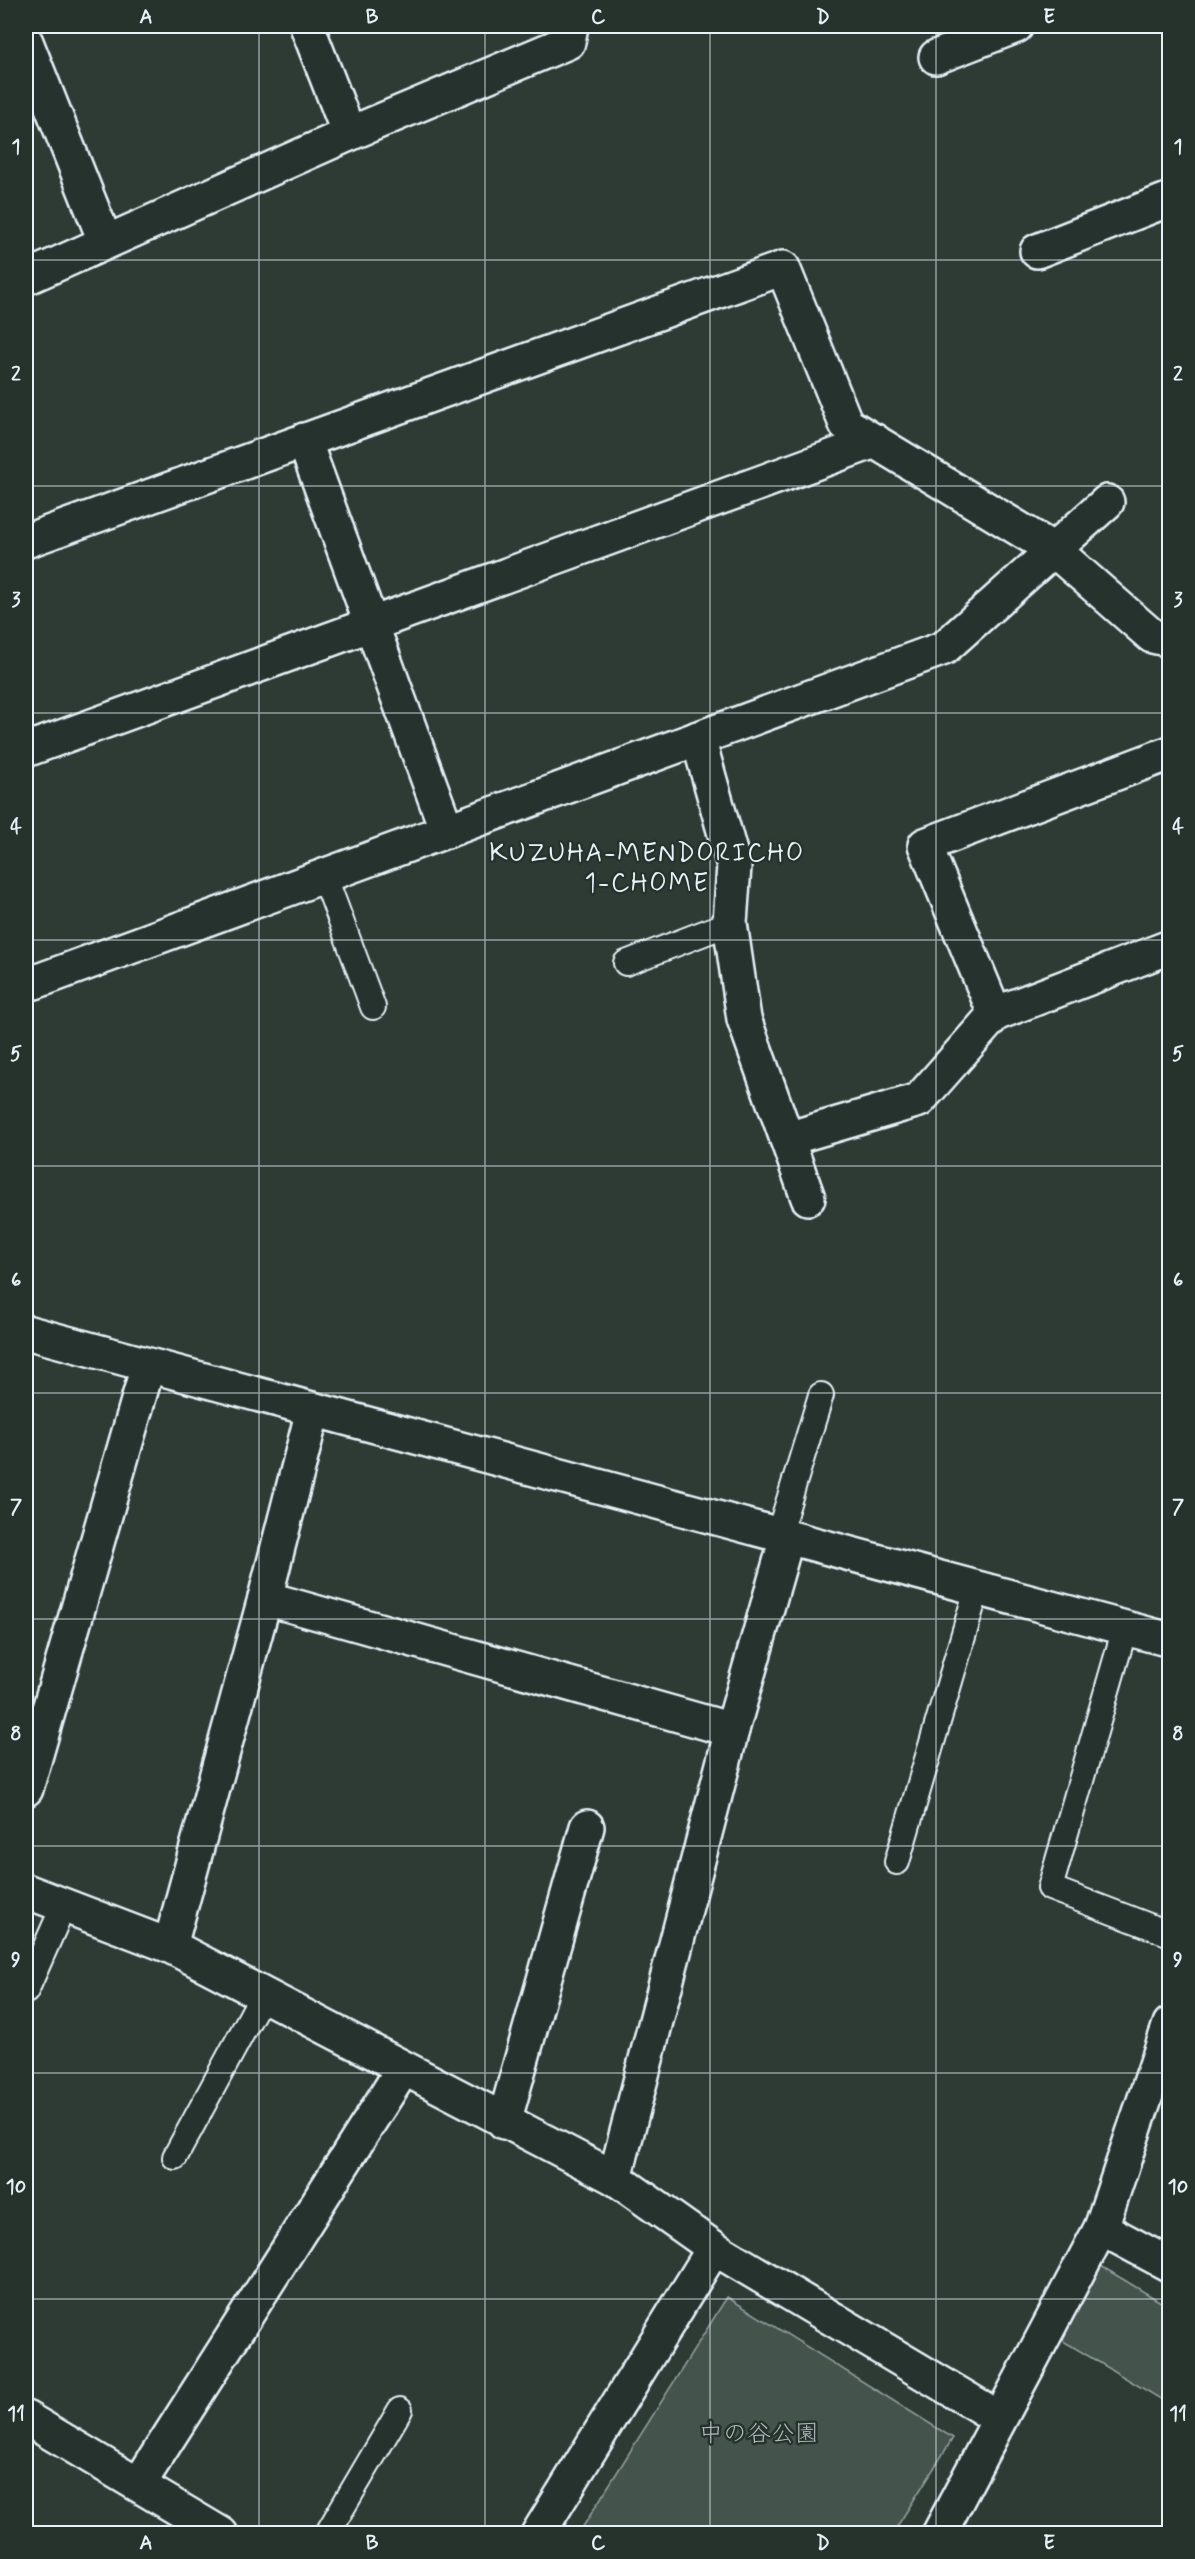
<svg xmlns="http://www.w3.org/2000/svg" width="1195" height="2559" font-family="Mynerve,'Klee One',sans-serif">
  <rect width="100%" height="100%" fill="#2e3b35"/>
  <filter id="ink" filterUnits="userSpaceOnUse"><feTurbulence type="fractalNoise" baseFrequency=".0167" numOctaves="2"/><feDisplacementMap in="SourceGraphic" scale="12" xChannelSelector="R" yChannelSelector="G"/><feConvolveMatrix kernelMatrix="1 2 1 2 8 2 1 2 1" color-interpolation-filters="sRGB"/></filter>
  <g filter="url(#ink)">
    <!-- green -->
    <g fill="#45524e" stroke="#96a2a3" stroke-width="1.5">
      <polygon points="1101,2266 1169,2307 1169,2404 1058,2338"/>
      <polygon points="727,2297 953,2438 893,2533 579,2533"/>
    </g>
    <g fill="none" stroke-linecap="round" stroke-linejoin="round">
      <defs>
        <g id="lane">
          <polyline points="324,875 373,1007"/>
          <polyline points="626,963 730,923"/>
          <polyline points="778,1536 821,1395"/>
          <polyline points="1125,1628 1050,1888 1170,1934"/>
          <polyline points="897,1862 977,1589"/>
          <polyline points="26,1991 64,1905"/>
          <polyline points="175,2157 262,1996"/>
          <polyline points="327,2534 400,2410"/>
        </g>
        <g id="street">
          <polyline points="307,26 349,134"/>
          <polyline points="26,42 105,241"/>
          <polyline points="936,57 1016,26"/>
          <polyline points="1037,251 1170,199"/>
          <polyline points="26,278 349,134 568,42 571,26"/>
          <polyline points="304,440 447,831"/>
          <polyline points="26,541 783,268 846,424 1054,550 1152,636 1170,640"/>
          <polyline points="698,738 734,866 730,923 744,1019 808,1198"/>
          <polyline points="26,750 875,441"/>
          <polyline points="26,979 35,982 944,648 1107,502"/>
          <polyline points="995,1014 925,845 1170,753"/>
          <polyline points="787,1139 919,1100 995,1014 1170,947"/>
          <polyline points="26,1332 1170,1640"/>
          <polyline points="265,1598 732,1730"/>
          <polyline points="26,1789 148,1366"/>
          <polyline points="26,1891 170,1946 615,2178 714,2248 999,2418"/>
          <polyline points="170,1946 265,1598 313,1410"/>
          <polyline points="504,2122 587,1827"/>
          <polyline points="615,2178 732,1730 787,1538"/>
          <polyline points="1101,2228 1170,2024"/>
          <polyline points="26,2418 221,2534"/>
          <polyline points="139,2484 403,2069"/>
          <polyline points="538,2534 714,2248"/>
          <polyline points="939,2534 1101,2228 1170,2265"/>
        </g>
      </defs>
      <!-- lane casing -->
      <use href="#lane" stroke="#e8f1f8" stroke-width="28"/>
      <!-- street casing -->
      <use href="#street" stroke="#e8f1f8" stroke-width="38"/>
      <!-- lane -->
      <use href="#lane" stroke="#26332d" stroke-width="24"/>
      <!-- street -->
      <use href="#street" stroke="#26332d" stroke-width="33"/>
    </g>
  </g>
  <!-- grid -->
  <path fill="none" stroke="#e8f1f8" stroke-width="1.5" stroke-opacity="0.55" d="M259,26V2534M485,26V2534M710,26V2534M936,26V2534M26,260H1170M26,486H1170M26,713H1170M26,940H1170M26,1166H1170M26,1393H1170M26,1619H1170M26,1846H1170M26,2073H1170M26,2299H1170"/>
  <g text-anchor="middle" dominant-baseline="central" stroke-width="5" stroke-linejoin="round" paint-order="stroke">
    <!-- park labels -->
    <g font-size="24" fill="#afb9bc" stroke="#26332d">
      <text x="759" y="2434">中の谷公園</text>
    </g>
    <!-- neighbourhood labels -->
    <g font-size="26" letter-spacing="1.5" fill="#e8f1f8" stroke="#26332d">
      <text x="647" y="854">KUZUHA-MENDORICHO<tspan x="647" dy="30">1-CHOME</tspan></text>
    </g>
  </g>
  <!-- margin -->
  <rect width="1195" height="2559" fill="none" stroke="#26332d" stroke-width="66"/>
  <rect x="33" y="33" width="1129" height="2493" fill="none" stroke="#e8f1f8" stroke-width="2"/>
  <g font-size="20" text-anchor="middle" font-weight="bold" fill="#e8f1f8">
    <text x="146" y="23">A</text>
    <text x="372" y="23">B</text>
    <text x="598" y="23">C</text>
    <text x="823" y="23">D</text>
    <text x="1049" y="23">E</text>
    <text x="16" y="153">1</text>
    <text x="1178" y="153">1</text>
    <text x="16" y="380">2</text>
    <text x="1178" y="380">2</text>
    <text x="16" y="606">3</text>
    <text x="1178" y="606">3</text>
    <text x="16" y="833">4</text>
    <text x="1178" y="833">4</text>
    <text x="16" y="1060">5</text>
    <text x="1178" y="1060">5</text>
    <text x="16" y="1286">6</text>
    <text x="1178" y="1286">6</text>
    <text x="16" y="1513">7</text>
    <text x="1178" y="1513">7</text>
    <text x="16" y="1740">8</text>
    <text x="1178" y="1740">8</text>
    <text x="16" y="1966">9</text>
    <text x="1178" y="1966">9</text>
    <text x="16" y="2193">10</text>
    <text x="1178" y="2193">10</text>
    <text x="16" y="2420">11</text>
    <text x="1178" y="2420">11</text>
    <text x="146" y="2549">A</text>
    <text x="372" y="2549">B</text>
    <text x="598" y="2549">C</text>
    <text x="823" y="2549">D</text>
    <text x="1049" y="2549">E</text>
  </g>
</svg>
